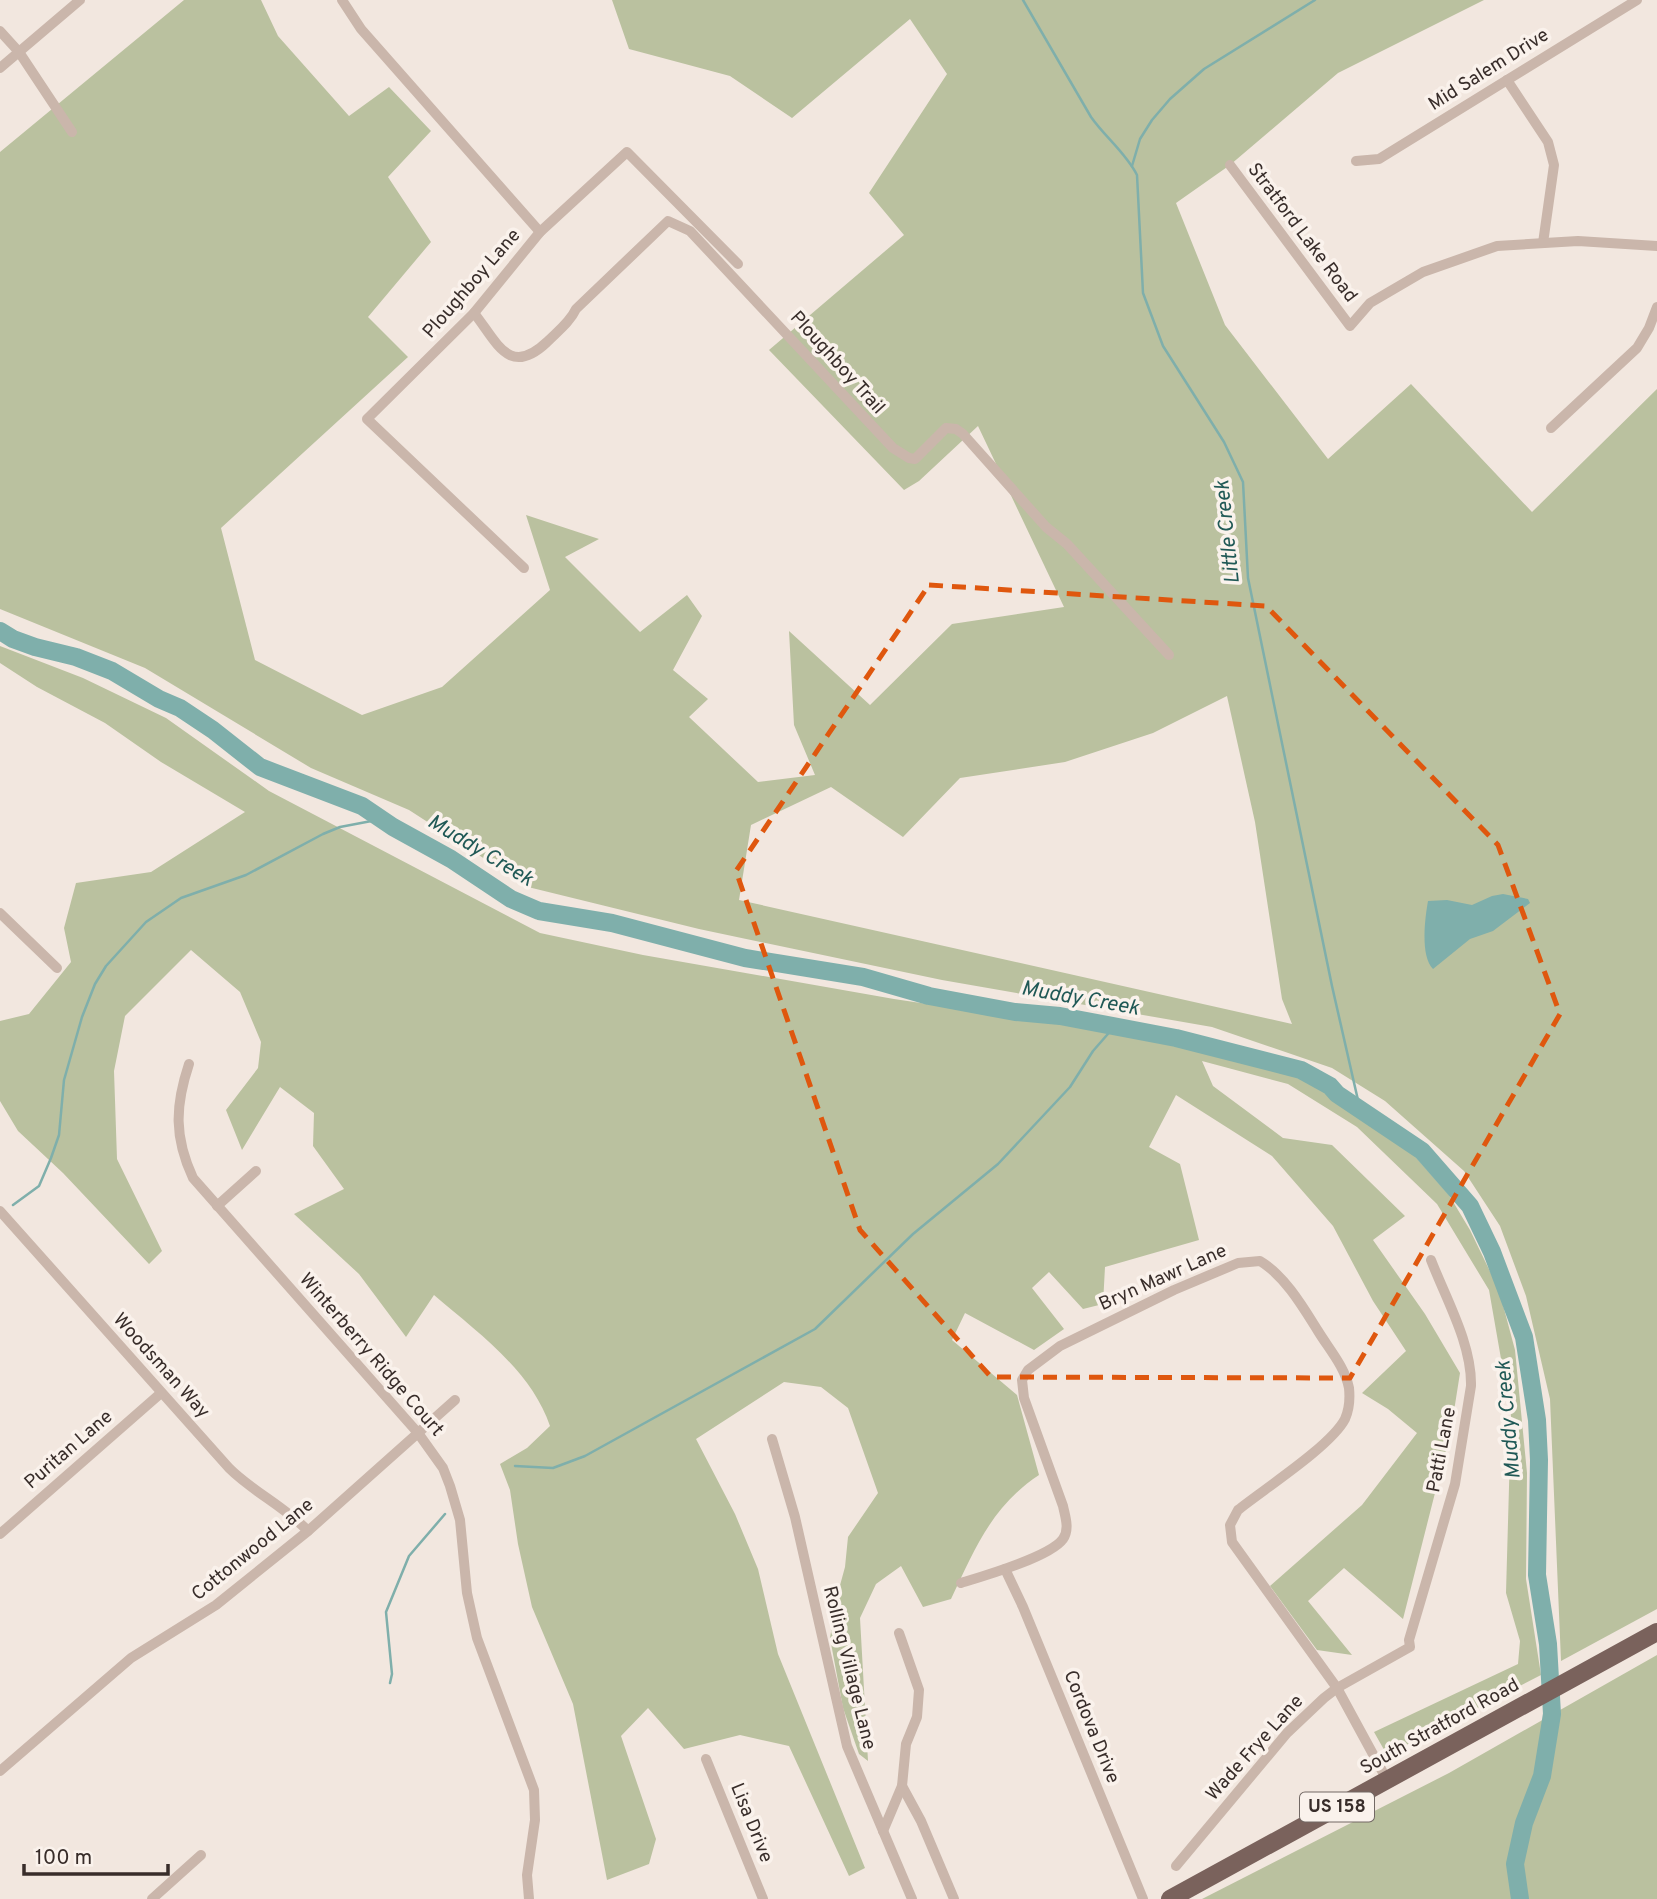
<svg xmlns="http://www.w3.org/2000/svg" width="1657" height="1899" font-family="Overpass,sans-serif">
  <rect width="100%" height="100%" fill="#f2e7df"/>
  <!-- green -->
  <g fill="#bac19f" fill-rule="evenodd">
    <path d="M184,0H261L278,36L349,116L389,87L431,131L388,177L431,242L368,317L408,357L221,528L255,660L362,715L442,687L550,590L526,515L599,539L565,557L640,632L687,595L702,616L673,670L708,699L689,717L758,782L815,775L794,725L789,631L870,705L952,624L1064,607L978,426L919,481L904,490L769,350L904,235L869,193L947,74L910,19L792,118L730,76L629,49L612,0H1484L1338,73L1230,165L1176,203L1225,325L1328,459L1411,384L1532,512L1657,389V1609L1561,1661L1550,1399L1526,1296L1500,1226L1464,1171L1385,1101L1332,1068L1212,1027L942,980L699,929L528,887L409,810L311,768L145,668L0,609V152ZM1227,696L1255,822L1282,999L1292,1024L739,900L751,825L831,787L903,837L960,778L1065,762L1153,733Z"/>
    <path d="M0,646L83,678L166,718L269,791L540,933L643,955L894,999L1101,1030L1238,1060L1308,1078L1413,1154L1449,1195L1470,1230L1499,1290L1515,1350L1527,1473L1526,1579L1541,1675L1387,1755L1374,1732L1518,1664L1520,1641L1506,1593L1511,1416L1489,1290L1437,1204L1357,1127L1288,1084L1202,1061L1213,1086L1283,1138L1332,1145L1405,1216L1373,1240L1425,1314L1460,1373L1451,1430L1403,1619L1344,1568L1308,1601L1352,1655L1317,1650L1270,1586L1362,1505L1417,1433L1388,1409L1362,1393L1406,1351L1373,1301L1333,1226L1272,1156L1176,1095L1149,1147L1180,1164L1199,1240L1105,1267L1103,1304L1083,1309L1049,1272L1032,1288L1064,1329L1034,1350L965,1313L952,1340L1017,1395L1039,1475C991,1507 975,1549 951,1599L923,1607L901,1566L876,1584L860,1618L868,1761L859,1754L843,1708L830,1638L836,1600L845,1567L848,1537L878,1493L848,1408L821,1387L784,1382L696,1439L735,1514L758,1569L778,1654L865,1868L849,1876L789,1746L740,1735L684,1749L648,1708L621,1736L656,1839L649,1864L607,1880L573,1704L532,1607L518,1544L510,1490L500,1464L527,1448L550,1426C531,1370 477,1332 434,1295L406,1337L359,1274L294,1214L344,1189L313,1146L314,1113L280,1087L242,1150L226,1110L258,1068L261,1042L240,992L191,950L125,1016L114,1071L117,1159L162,1251L149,1264L63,1173L18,1131L0,1101V1021L29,1014L71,962L64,928L76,883L151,872L245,812L161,762L105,723L37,687L0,663Z"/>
    <polygon points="1657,1655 1657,1899 1202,1899 1449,1773"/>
  </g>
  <!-- water -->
  <path fill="#7fafab" d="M1503,894L1528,899L1530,903L1493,931L1470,939L1433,969C1420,956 1425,918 1428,901L1447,900L1472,905L1492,896Z"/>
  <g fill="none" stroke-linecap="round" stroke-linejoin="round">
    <!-- stream -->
    <g stroke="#7fafab" stroke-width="2.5">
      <path d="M1023,0L1091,117C1105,137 1126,153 1137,175L1143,293L1163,346L1224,442L1243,482L1248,578L1332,986L1360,1109"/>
      <polyline points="1132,166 1140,139 1152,120 1170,99 1204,69 1315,0"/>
      <polyline points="13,1205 39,1186 51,1158 59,1135 64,1080 82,1017 95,984 106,966 146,922 181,898 246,875 323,834 340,827 382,819"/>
      <polyline points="515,1466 553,1468 585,1456 815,1329 913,1234 998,1164 1070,1087 1093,1051 1114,1027"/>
      <polyline points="390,1683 392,1674 386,1612 409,1556 445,1514"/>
    </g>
    <!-- river -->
    <polyline stroke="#7fafab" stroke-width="18" points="0,631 13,639 35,647 76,657 112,671 159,699 180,708 213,730 260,767 362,806 393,827 451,859 511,899 539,911 612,923 745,958 863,977 929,996 1015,1012 1060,1016 1176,1038 1301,1070 1330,1086 1337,1094 1422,1151 1470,1206 1492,1252 1524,1337 1537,1420 1539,1460 1537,1575 1548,1644 1552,1714 1542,1776 1524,1823 1515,1864 1520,1899"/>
    <!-- minor -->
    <g stroke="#cab6ab" stroke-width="10">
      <polyline points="342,0 361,29 540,232"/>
      <polyline points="0,31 19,52 72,132"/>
      <polyline points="0,68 80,0"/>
      <polyline points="1507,80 1548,142 1554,165 1543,243"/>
      <polyline points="1356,161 1379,159 1637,0"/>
      <polyline points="1230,165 1350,326 1370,303 1423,272 1497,246 1578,241 1657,246"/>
      <path d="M474,313C497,342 509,378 547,342C558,331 570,322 576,309L668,221L690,231L893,448L909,458L915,459L946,428L956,429L963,434L1046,527L1067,544L1169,655"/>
      <polyline points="1551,428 1637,348 1649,328 1657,307"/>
      <polyline points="524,568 367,419 474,313 540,232 627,152 738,264"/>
      <polyline points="0,913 57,968"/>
      <path d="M189,1064C175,1106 174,1137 193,1178L418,1433L443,1468L450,1486L460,1520L467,1593L477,1638L534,1790L535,1820L527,1875L529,1899"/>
      <polyline points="217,1206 256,1171"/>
      <path d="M0,1211L229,1468C253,1492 284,1506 308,1531"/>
      <polyline points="772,1439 795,1517 847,1746 912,1899"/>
      <polyline points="0,1534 161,1393"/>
      <polyline points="1005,1569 1023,1607 1143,1899"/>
      <path d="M961,1583C984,1576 1050,1557 1063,1539C1070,1529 1065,1516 1063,1506L1024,1398L1022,1380L1028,1370L1060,1346L1174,1290L1238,1263L1260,1261C1285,1276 1303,1307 1318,1331C1329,1349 1345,1367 1349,1388C1350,1398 1349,1410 1345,1419C1331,1446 1264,1489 1238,1510L1230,1525L1232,1542L1337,1688L1387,1780"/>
      <polyline points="706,1759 763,1899"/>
      <polyline points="0,1771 131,1658 216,1605 308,1531 455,1400"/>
      <polyline points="902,1786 921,1821 954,1899"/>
      <polyline points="883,1831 902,1786 906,1744 917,1717 919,1690 899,1633"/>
      <path d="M1176,1866L1287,1733L1324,1698L1337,1688L1410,1647L1409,1640L1455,1484L1471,1386C1472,1344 1446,1299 1431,1260"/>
      <polyline points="152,1899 201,1855"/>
    </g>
    <!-- primary -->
    <polyline stroke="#7a625c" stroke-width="18" points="1170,1899 1657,1632"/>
  </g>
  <!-- marked area -->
  <path fill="none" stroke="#df570e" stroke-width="5" stroke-dasharray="14 9" stroke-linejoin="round" d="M929,585L1266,606L1498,845L1560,1014L1350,1378L991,1377L860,1230L736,871Z"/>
  <g text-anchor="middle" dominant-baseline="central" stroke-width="7" stroke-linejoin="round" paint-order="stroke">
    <!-- shield labels -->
    <rect fill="#faf2ec" stroke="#726864" stroke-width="2" x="1300" y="1792.5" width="74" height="29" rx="5"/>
    <g font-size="18" font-weight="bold" fill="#382d2a">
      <text x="1337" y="1807">US 158</text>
    </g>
    <!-- street labels -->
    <g font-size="19" fill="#382d2a" stroke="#faf2ec">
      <text transform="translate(1489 70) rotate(-32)">Mid Salem Drive</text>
      <text transform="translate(1302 233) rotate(53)">Stratford Lake Road</text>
      <text transform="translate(472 284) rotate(-49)">Ploughboy Lane</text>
      <text transform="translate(837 363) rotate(48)">Ploughboy Trail</text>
      <text transform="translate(1163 1278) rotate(-24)">Bryn Mawr Lane</text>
      <text transform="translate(371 1355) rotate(49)">Winterberry Ridge Court</text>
      <text transform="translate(161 1366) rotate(48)">Woodsman Way</text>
      <text transform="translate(69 1450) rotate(-41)">Puritan Lane</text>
      <text transform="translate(1442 1450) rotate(-79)">Patti Lane</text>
      <text transform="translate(253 1550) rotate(-39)">Cottonwood Lane</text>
      <text transform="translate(849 1668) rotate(76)">Rolling Village Lane</text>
      <text transform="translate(1091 1727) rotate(68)">Cordova Drive</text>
      <text transform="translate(1440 1727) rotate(-29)">South Stratford Road</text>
      <text transform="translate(1255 1748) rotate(-48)">Wade Frye Lane</text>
      <text transform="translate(751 1823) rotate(68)">Lisa Drive</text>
    </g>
    <!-- water labels -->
    <g font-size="21" font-style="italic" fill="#205956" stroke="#faf2ec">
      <text transform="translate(1228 532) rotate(-96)">Little Creek</text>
      <text transform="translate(480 851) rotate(31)">Muddy Creek</text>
      <text transform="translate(1080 999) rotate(10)">Muddy Creek</text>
      <text transform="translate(1509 1420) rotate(-95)">Muddy Creek</text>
    </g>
  </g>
  <!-- scale -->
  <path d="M24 1864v10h144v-10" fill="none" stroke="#382d2a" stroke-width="3.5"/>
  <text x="35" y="1864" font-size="21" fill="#382d2a" stroke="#faf2ec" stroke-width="5" paint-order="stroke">100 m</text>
</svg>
